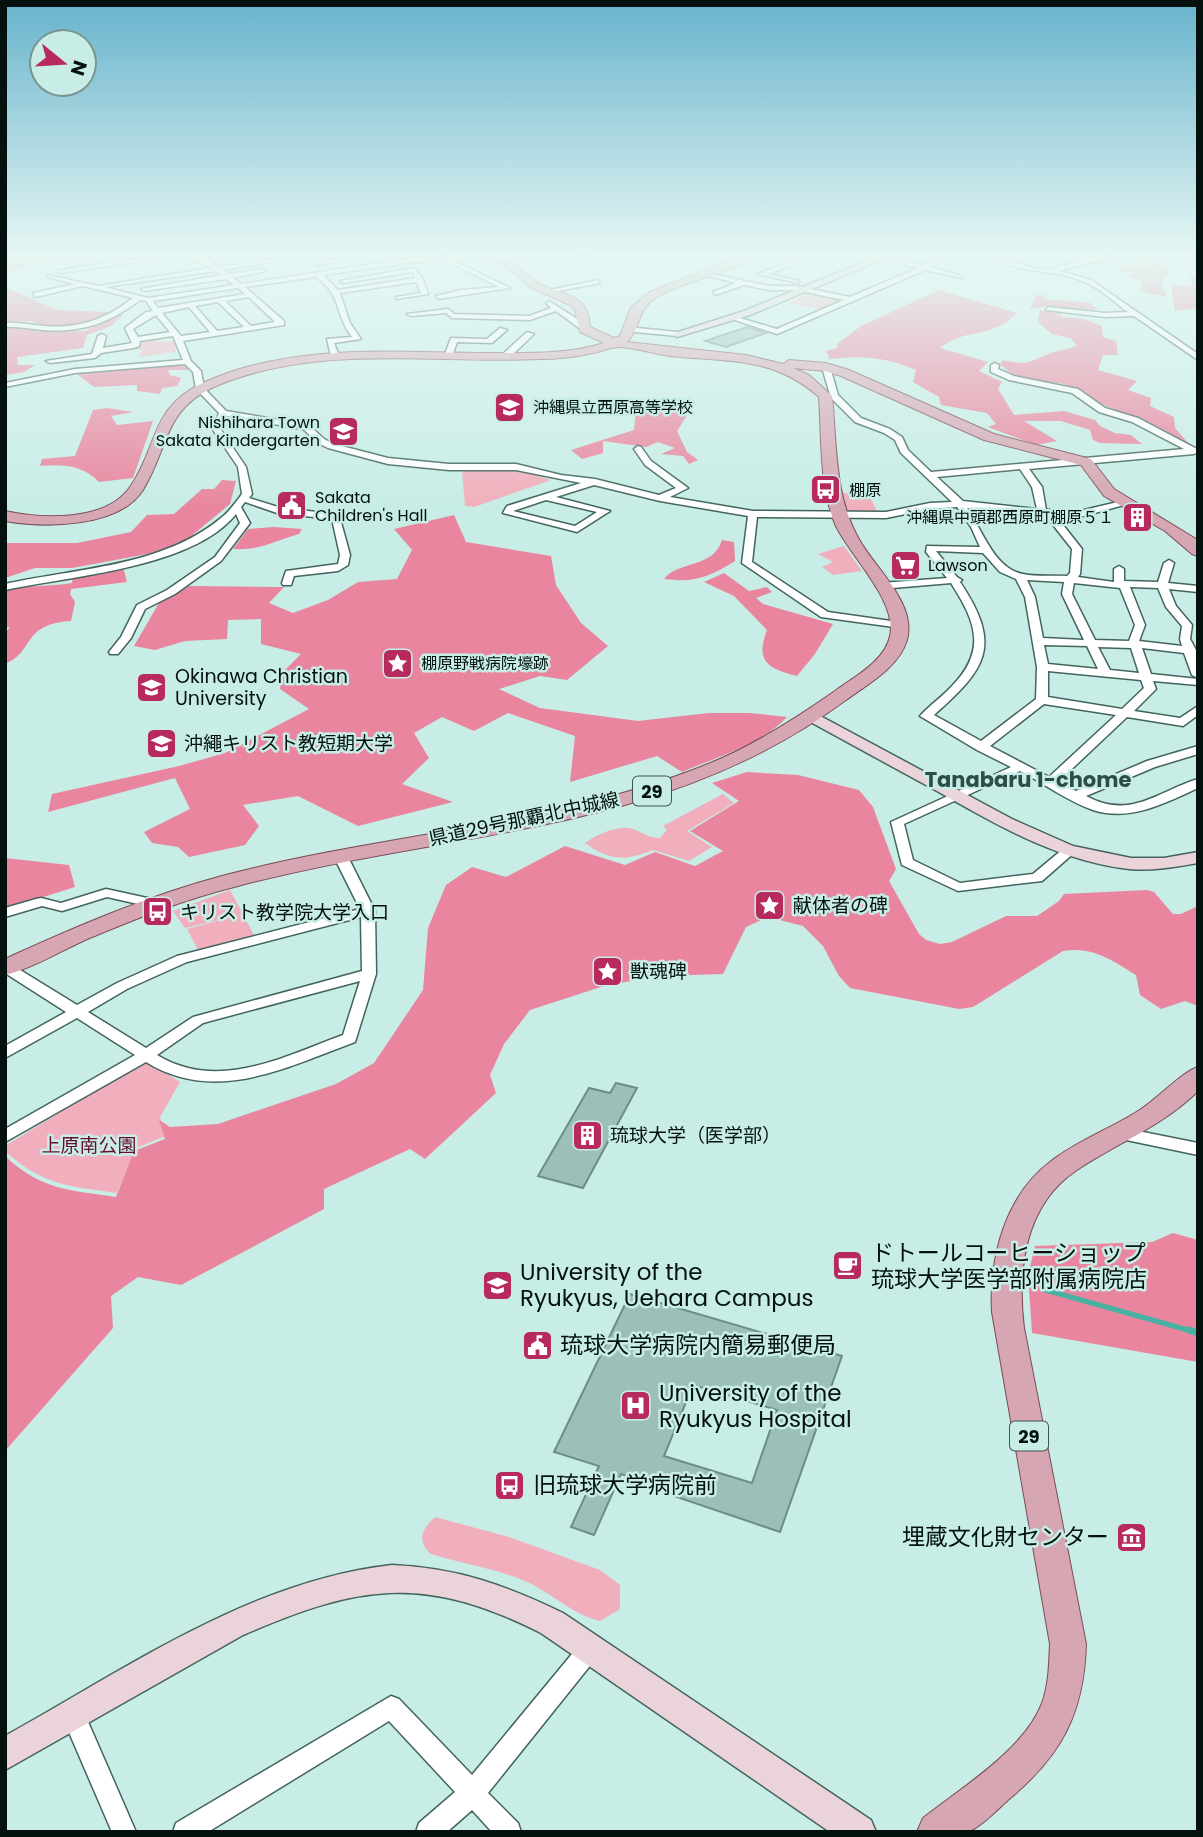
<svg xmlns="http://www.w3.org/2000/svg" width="1203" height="1837" font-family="Poppins,'Noto Sans JP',sans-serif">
  <rect width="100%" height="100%" fill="#c8ede6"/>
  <!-- green -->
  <g fill="#f1afbd">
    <polygon points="812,292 847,299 821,310 787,303"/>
    <path d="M154,338L156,342L175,341L176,352L138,357L142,350L121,349C135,346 141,339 154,338Z"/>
    <polygon points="517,470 551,480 474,507 465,506 462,471"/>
    <polygon points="841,493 868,493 878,513 847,513"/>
    <polygon points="844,546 862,571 833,575 822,567 833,562 818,554"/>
    <path d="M723,794L734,803L687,831L712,847L689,861L653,850C626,861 609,861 585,843C596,835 619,824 633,829C642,832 649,838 660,838L667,830L663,826Z"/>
    <polygon points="230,890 254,935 198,950 187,929 240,915 185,928 173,911"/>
    <path d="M145,1060L180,1082L160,1117L166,1136L136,1148L117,1193C69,1186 43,1186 5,1151V1146Z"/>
    <path d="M435,1517L509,1537L600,1570L620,1585V1609L600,1621C574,1615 554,1595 529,1583C499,1569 463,1564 431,1554C416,1541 422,1529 435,1517Z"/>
  </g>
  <!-- forest -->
  <g fill="#e9859e">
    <polygon points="5,252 85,252 48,264 25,266 5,275"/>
    <polygon points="1123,256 1136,256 1165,265 1170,275 1162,278 1162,287 1167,296 1147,294 1140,289 1142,279 1127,278 1133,273 1120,271 1118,266 1150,265"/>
    <polygon points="1189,275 1198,276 1198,308 1175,311 1171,285 1192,286"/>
    <polygon points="5,287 58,310 109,312 84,327 44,327 32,321 5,322"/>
    <path d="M939,290L1017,313C991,340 966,327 940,348L988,362L979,371L1002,382L998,389L1014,415L1064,411L1095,420L1100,426L1115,433L1131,435L1142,444L1100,443L1093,440L1090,430L1061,421H1024L1057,441L1036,445L988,427L996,424L987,413L941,405L939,397L913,382L916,370C886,357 862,355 830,359L826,351L838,348L837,344L861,326Z"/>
    <polygon points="1036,295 1043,295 1045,299 1091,303 1097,310 1045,307 1030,309"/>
    <path d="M1040,310L1060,312L1061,317L1084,319L1102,326L1103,337L1116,341L1118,355H1103L1098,370L1137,381L1128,390L1151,398L1150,406L1174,417L1175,428L1189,444L1156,426L1091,400L1083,391L1064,384L1015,377L1000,364L1003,360C1029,366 1028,362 1051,353C1061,349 1067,351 1077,345L1070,338L1052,334L1038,322Z"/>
    <polygon points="124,314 111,326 87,335 83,348 17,357 18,365 35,365 24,372 5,375 5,328 18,326 43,331 85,331 114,316"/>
    <polygon points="179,365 190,368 189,370 168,370 170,375 181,378 177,386 162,388 160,394 137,391 137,385 94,387 77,374"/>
    <polygon points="637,401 695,403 677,431 687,452 698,460 689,464 683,456 661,454 675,448 658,442 646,447 603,441 603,453 582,459 571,450 634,430"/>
    <path d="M107,408L133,412L111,416L117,425L153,421L133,478L99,482C83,465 63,464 40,466L42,459L75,456L93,410Z"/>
    <polygon points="222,480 236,481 230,504 189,538 158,552 72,568 35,568 5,578 5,543 77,543 131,532 147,515 174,514 202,489 214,489"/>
    <path d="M454,515L466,542L551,556L556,585L581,623L608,646L567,680L540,676L499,689L540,708L638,721L709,713H749L787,717C762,744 716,757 682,772L657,756L570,782L575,736L508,713L474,731L442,717L414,733L429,758L402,784L453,802L358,826L298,796L243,805L259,826L245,845L189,857L178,847L152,843L144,832L190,809L175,778L48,812L52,794L179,766L225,753L309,709L280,689L281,674L301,654L261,644V619L228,620L227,639L185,641L155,650L134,646L159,603L189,586L284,587L269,603L293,613L328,600L358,582L397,579L412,550L394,529Z"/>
    <path d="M274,527L302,529L299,534C273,541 260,551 233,549L248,529Z"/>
    <path d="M722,540L734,542L735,561C709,577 694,583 664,579C679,560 713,569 722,540Z"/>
    <path d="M123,567L127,582L71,589L70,594L75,602L71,621C21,624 35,652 5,664V632L10,628L5,626V591C28,584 49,587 72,583L73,576Z"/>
    <path d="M724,573L749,591L767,587L772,592L756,598L763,604L833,624L815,654L797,676C768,668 755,662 767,630L734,596L704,582Z"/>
    <path d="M747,772L798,775L859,790L873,807L896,869L889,881L919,934L926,940L940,944L952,942L1006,916H1037L1059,901L1064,894L1147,890L1154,892L1173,914H1181L1198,906V1006L1185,1001L1161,1009L1140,995L1136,975C1112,960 1092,946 1063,951L973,1007L959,1009L850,988L839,976L823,946L803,926L768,917L746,927L723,974L662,976L607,985L530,1010L504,1044L490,1075L496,1093L425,1159L410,1149L324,1189V1209L181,1285L138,1277L111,1296L113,1328L5,1451V1156C41,1190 69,1190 116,1197L134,1151L165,1139L159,1120L170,1127L218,1124L336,1084L374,1063L423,990L428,928L446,885L472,867L506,877L565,846L625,865L655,852L695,866L723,851L690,831L739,801L712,783Z"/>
    <polygon points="5,858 69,865 75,887 5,909"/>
    <polygon points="1173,1233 1198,1240 1198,1362 1032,1333 1028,1275 1035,1246 1152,1242"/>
  </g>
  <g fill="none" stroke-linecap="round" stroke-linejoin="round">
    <!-- stream-far2 -->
    <polyline stroke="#47b2a2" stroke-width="2.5" points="996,253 1033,252"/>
    <!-- stream-far1 -->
    <polyline stroke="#47b2a2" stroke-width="5" points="1042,1289 1195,1332"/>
    <!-- stream -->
    <polyline stroke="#47b2a2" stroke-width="7" points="1189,1330 1198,1333"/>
  </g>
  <!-- building -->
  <g fill="#9cc0b9" stroke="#6c8e88" stroke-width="2" fill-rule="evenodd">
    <polygon points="747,327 766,333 726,347 705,341"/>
    <polygon points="616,1083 637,1088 583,1188 538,1176 589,1088 610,1093"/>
    <path d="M630,1294L842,1356L780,1532L665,1493L667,1489L621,1474L594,1535L571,1527L599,1466L554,1452ZM693,1385L777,1410L752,1483L664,1456Z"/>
  </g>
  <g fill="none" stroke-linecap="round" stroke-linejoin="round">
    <defs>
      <g id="street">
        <polygon points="115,252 130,252 90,259 72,267 69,265 87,256"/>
        <path d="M180,252L204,258L252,252H266L210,261L218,267L320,252H334L223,270L229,274L263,269L266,271L233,278L241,284L406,259L490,253L493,256L517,252H602L599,254L452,260L510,288L438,299L436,296L461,290L499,287L445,260L406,263L323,275L338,290L415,278L413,272L343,283L340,281L414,268L423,279L428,294L396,299V297L421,293L416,282L340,293L350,323L361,339L334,343L339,356L335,358L331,356L327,339L352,337C334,314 343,296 316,277L245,287L284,321V325L183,341L191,361L201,371L204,388L226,411L309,425L324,439L334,444L388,458L449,464H516L561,475L595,479L659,495L676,488L645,465L634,449L638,446L641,447L651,461L688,488L670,497L753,511L886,512L930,503L952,502L901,453L895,440L884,433L855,422L831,398L822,367L826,365L830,367L838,395L861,418L890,429L902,437L908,450L931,472L1184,449L1132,422L1099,412L1072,393L1009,380L991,372V365L995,363L999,365L998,369L1014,376L1078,389L1105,408L1138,418L1197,449L1198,452L1194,454L1029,469L1042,487L1046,510H1084L1126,500L1131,503L1084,516H1056L1082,549L1080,574L1078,577L1114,582V569L1119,566L1124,569V581L1158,582L1164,563L1169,560L1174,563L1168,583L1198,586V592L1169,589L1176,606L1192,625L1190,639L1196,650L1198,678L1192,675L1184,653L1142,648L1151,674L1198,679V685L1153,681L1156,689L1134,711L1180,718L1198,706V715L1183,726L1127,717L1058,782L1076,791L1147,761L1198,746V754L1155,767L1086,796C1131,820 1156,792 1198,779V788C1165,803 1130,822 1093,810C1069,802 1043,783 1020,771L904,824L913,860L960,883L1033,874L1063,849H1073L1075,852L1042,881L958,891L902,865L891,822L1011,767L977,750L920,716C930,705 942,697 952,686C987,650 976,622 951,583L881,589L876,586L881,583L947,578L926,552L927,546L980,547L971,527L957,507L930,509L886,518L757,517L752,562L828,612L905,623L906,625L901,628L821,617L742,563L748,516L660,501L594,485L556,497L610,511L577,532L503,513L507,506L581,483L516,470H449L388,464L328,448L318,443L303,429L226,416L221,430L246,467L252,494L249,498L278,507L339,515L350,555L348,565L338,571L294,576L291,585H283L282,583L286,571L338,564L340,555L332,519L277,513L245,502L241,507L250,523L221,561L175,594L145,609L131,638L118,654H110L109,652L121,637L137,605L167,590L215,557L240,523L236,514C193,568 70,576 5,590V584C77,568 162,567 221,518C229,512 236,502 242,494L238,467L213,430L219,413L196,389L193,372L185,364L75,373L5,387V383L75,369L183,360L173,336L140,341L139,346L134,348L101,353L95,358L50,363L46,361L92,354L98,336L102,334L106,336L103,348L132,343L125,328L146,312L153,311L146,301L140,300C110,323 81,333 43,330C30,329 18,326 5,327V323C19,322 31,325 44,326C79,329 106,319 133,298L83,286L35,297L33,293L75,284L47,277V275L98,286L211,268L184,255L59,273L56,271ZM216,271L222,275L141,289L144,291L226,279L234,285L148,298L105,287ZM238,288L245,294L158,308L153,301ZM249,297L275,322L251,326L225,301ZM218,302L244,327L217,331L195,306ZM189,307L210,332L181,336L162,313ZM156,315L170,332L138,337L133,329ZM1020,469L1032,487L1037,509L963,501L937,477ZM546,500L597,512L575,526L513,511ZM967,508L1046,516L1072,549L1070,573L1067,576C1053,575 1037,577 1023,574C994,569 982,529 967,508ZM936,551L983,553L1000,572L1016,579L1025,597L1037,667L1036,699L981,741L934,715C986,669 1003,646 960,582L962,580L957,577ZM1027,580L1064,582L1062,594L1084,640L1043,638L1035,597ZM1074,583L1120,588L1135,625L1129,641L1095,640L1072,594ZM1130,587L1158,588L1166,607L1182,626L1180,639L1182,646L1139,641L1145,625ZM1044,645L1087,646L1098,669L1048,664ZM1098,647L1131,648L1139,673L1110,670ZM1048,671L1141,680L1144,688L1122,709L1048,697ZM1044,704L1116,715L1049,777L990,746Z"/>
        <polygon points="795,252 806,252 816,255 768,274 799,281 799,283 758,274 806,255"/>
        <polygon points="956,252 964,252 931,267 962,276 962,278 925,270 777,334 729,318 733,316 777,329 844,300 796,290 769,290 744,285 715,295 713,292 736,283 700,274 703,272 769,286 796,286 850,297 918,268 882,258 882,256 924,265"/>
        <path d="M987,252H994L1000,257L1033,268L1050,270L1086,258L1162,252L1198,258V262C1156,252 1101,257 1060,271L1091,280L1198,354V360L1134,316L1105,317L1046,310L1048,307L1105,313L1128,312C1115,303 1102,290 1087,283C1056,267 1015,277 987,252Z"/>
        <polygon points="343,257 345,260 318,265 315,263"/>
        <polygon points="598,280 600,283 548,293 545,291"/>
        <polygon points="549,301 585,324 585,328 579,328 556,311 530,320 452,318 446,313 411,316 407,314 448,309 454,314 529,316 551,308 546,303"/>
        <polygon points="628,327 677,332 681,334 677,336 625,331 625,327"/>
        <polygon points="500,328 507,330 492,343 457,342 452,356 445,354 451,338 487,339"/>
        <polygon points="527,332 534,334 510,357 504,357 504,353"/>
        <path d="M341,853L348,857L375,911L376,974L355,1042C287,1067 215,1105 146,1062L5,1142V1129L135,1055L77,1018L5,1058V1046L66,1012L5,973V964L12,965L77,1005L117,983L177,956L360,909L334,857ZM361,917L362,971L193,1017L146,1048L88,1012L127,989L187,962ZM360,981L343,1035C283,1057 218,1092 157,1055L203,1023Z"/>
        <polygon points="106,889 161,901 163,904 156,908 107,897 62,911 42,906 5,917 5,908 36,899 41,898 61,903"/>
        <polygon points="1118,1127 1198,1143 1198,1155 1112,1137 1110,1133 1112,1129"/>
        <polygon points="589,1640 597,1643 600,1650 597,1657 488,1793 518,1823 521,1832 492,1832 472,1810 447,1832 416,1832 419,1823 455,1792 389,1721 208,1832 173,1832 176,1823 391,1696 399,1699 472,1775 581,1643"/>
        <polygon points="74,1705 82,1708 136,1832 112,1832 62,1716 66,1708"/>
      </g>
      <g id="secondary">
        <polygon points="881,255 888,257 750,315 677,337 672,334 744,311"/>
        <path d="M811,711L1012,819L1073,846L1131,858H1164L1198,852V863C1175,867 1152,871 1129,869C1058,861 997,825 937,791C893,767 849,743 805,719L803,716Z"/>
        <path d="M392,1565C458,1568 505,1585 563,1613L871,1820L876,1832H830L541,1633C424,1574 360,1584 243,1635L5,1770V1736C128,1668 250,1581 392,1565Z"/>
      </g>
      <g id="primary">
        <path d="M478,252C506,250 518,271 540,284C553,291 575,294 584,306C589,312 589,320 590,327L614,338L620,336L631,307L650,292L750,252H763C744,270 682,281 657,297C636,310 641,329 627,342L746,355L783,364L789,360L826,363L849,370L994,434L1091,459L1114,489L1196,539L1198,556L1192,554L1165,531L1104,496L1081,465L984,440L841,376L825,371L793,368L809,375L832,396C837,445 834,497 860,541C876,569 917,604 907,640C899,667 868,684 846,700C660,837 451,829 238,886C185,899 135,919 85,940C59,952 33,968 5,975V959C75,927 147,896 222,876C383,833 553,827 708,764C753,746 795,719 835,691C854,677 885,661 890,636C898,601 849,555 835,524C819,484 822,439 819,397C773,356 727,362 670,356C654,354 633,347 618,347C611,347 600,352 593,353C575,357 558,359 540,359C432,364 319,343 216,386C163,409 169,448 143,490C119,528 44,528 5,521V511C42,519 106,522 130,487C159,446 149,407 205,382C293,343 389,352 483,353C522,353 566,355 604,343L580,332L575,310L572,306L530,287L511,270Z"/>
        <polygon points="860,252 903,252 885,257"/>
        <path d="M1198,1067V1091C1163,1126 1117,1143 1077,1170C1024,1205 1017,1271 1024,1328L1086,1644C1084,1714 1061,1756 1008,1800C997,1810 984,1824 970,1831C961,1835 929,1832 917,1832L923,1818C961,1788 1024,1750 1042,1703C1049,1684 1049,1664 1050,1644L992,1312C989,1258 1005,1196 1050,1162C1076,1141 1110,1129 1138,1111C1155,1101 1183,1071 1198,1067Z"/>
      </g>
      <polygon id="highway" points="1181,252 1198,252 1198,259 1183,255"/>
    </defs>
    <!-- street casing -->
    <use href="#street" stroke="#43645e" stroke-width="3"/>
    <!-- secondary casing -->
    <use href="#secondary" stroke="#43645e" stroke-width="3"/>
    <!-- primary casing -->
    <use href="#primary" stroke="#7a4c57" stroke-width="2"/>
    <!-- highway casing -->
    <use href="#highway" stroke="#7a4c57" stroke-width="3"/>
    <!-- street -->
    <use href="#street" fill="#fff" fill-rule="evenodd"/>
    <!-- secondary -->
    <use href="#secondary" fill="#ead3d9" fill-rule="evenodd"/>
    <!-- primary -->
    <use href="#primary" fill="#d6a7b2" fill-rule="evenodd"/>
    <!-- highway -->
    <use href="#highway" fill="#ba6c7f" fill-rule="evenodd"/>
  </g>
  <!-- sky -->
  <linearGradient id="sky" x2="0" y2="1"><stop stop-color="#67b3cc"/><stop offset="0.5" stop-color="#e6f7f4"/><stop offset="1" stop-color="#e6f7f4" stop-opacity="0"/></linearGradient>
  <rect width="1203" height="509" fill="url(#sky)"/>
  <!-- icons -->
  <defs>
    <symbol id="school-square" viewBox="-11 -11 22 22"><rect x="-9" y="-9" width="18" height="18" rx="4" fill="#b72a5d" stroke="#c8ede6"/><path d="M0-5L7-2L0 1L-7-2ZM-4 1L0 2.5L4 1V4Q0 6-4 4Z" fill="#fff"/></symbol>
    <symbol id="bus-square" viewBox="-11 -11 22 22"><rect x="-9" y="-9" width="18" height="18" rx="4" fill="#b72a5d" stroke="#c8ede6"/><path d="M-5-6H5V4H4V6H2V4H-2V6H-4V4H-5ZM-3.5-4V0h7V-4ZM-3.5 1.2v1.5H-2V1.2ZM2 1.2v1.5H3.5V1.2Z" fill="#fff"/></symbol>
    <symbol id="civic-square" viewBox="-11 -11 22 22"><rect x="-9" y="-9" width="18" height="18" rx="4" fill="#b72a5d" stroke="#c8ede6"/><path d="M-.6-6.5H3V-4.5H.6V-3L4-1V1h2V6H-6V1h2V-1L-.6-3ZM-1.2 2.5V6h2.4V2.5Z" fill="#fff"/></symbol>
    <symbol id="building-square" viewBox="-11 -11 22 22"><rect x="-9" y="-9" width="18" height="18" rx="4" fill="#b72a5d" stroke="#c8ede6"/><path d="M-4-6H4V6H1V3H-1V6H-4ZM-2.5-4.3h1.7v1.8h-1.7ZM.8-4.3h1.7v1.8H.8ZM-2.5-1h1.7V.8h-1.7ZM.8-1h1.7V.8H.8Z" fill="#fff"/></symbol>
    <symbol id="supermarket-square" viewBox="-11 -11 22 22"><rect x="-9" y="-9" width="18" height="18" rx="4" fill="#b72a5d" stroke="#c8ede6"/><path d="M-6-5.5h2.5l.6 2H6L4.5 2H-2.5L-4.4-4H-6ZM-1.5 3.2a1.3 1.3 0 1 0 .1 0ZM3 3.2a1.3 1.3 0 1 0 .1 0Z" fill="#fff"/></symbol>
    <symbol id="sight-square" viewBox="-11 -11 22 22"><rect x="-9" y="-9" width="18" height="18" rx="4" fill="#b72a5d" stroke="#c8ede6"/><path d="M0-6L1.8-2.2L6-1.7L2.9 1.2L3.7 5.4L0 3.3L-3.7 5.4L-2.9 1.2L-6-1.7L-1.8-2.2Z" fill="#fff"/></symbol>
    <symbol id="university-square" viewBox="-11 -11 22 22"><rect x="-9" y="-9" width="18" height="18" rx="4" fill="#b72a5d" stroke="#c8ede6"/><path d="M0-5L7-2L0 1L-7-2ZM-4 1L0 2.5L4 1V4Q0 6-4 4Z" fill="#fff"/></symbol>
    <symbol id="cafe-square" viewBox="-11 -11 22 22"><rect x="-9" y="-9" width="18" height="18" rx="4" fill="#b72a5d" stroke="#c8ede6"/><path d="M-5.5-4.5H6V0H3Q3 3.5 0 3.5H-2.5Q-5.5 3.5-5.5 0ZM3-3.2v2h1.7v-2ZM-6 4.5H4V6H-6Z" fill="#fff"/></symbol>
    <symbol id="hospital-square" viewBox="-11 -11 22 22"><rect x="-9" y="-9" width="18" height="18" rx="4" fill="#b72a5d" stroke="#c8ede6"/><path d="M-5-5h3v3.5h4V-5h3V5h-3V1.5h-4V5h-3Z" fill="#fff"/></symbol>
    <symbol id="museum-square" viewBox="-11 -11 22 22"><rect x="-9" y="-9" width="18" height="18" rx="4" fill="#b72a5d" stroke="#c8ede6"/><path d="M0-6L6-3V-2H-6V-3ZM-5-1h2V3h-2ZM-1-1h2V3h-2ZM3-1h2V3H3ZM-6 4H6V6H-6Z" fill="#fff"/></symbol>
  </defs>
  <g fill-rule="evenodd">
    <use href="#school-square" x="492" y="390" width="35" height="35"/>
    <use href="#school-square" x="326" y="414" width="35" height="35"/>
    <use href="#bus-square" x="808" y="472" width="35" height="35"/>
    <use href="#civic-square" x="274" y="488" width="35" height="35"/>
    <use href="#building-square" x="1120" y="500" width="35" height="35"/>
    <use href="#supermarket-square" x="888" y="548" width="35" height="35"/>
    <use href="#sight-square" x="380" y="646" width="35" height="35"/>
    <use href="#university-square" x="134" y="670" width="35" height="35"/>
    <use href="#university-square" x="144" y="726" width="35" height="35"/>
    <use href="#sight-square" x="752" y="888" width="35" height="35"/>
    <use href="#bus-square" x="140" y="894" width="35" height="35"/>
    <use href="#sight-square" x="590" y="954" width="35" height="35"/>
    <use href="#building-square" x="570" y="1118" width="35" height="35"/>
    <use href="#cafe-square" x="830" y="1248" width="35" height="35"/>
    <use href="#university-square" x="480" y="1268" width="35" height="35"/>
    <use href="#civic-square" x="520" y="1328" width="35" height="35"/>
    <use href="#hospital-square" x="618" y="1388" width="35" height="35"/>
    <use href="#bus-square" x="492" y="1468" width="35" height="35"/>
    <use href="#museum-square" x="1114" y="1520" width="35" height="35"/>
  </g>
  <g text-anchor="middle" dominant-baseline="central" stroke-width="5" stroke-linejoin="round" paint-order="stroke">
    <!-- far-poi labels -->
    <g font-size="16" fill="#04110e" stroke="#c8ede6" text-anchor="start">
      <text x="533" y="407">沖縄県立西原高等学校</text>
      <text x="320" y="422" text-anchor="end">Nishihara Town<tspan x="320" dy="18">Sakata Kindergarten</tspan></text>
      <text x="849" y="490">棚原</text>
      <text x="315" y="497">Sakata<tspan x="315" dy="18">Children's Hall</tspan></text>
      <text x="1114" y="517" text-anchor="end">沖縄県中頭郡西原町棚原５１</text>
      <text x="928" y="565">Lawson</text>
      <text x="421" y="663">棚原野戦病院壕跡</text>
    </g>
    <!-- shield labels -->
    <g fill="#c8ede6" stroke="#3f534f" stroke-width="2">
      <rect x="633" y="776.5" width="38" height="29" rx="5"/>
      <rect x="1010" y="1421.5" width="38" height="29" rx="5"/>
    </g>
    <g font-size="18" font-weight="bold" fill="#04110e">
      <text x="652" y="791">29</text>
      <text x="1029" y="1436">29</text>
    </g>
    <!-- poi labels -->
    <g font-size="19" fill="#04110e" stroke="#c8ede6" text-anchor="start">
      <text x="175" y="676">Okinawa Christian<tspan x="175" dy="22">University</tspan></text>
      <text x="184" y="743">沖繩キリスト教短期大学</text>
      <text x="793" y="905">献体者の碑</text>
      <text x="180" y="912">キリスト教学院大学入口</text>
      <text x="630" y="971">獣魂碑</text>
      <text x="610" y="1135">琉球大学（医学部）</text>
    </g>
    <!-- street labels -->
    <g font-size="19" fill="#04110e" stroke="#c8ede6">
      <text transform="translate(524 819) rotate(-12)">県道29号那覇北中城線</text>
    </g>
    <!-- park labels -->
    <g font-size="19" fill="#680e31" stroke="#c8ede6">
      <text x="89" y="1145">上原南公園</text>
    </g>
    <!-- neighbourhood labels -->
    <g font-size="21" font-weight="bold" fill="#2d4d48" stroke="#c8ede6">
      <text x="1028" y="779">Tanabaru 1-chome</text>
    </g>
    <!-- near-poi labels -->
    <g font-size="23" fill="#04110e" stroke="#c8ede6" text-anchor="start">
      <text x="871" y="1253">ドトールコーヒーショップ<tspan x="871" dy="26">琉球大学医学部附属病院店</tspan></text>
      <text x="520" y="1272">University of the<tspan x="520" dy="26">Ryukyus, Uehara Campus</tspan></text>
      <text x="560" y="1345">琉球大学病院内簡易郵便局</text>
      <text x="659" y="1393">University of the<tspan x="659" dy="26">Ryukyus Hospital</tspan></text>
      <text x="533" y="1485">旧琉球大学病院前</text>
      <text x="1109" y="1537" text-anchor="end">埋蔵文化財センター</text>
    </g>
  </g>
  <!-- border -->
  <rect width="1203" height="1837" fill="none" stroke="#04110e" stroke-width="14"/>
  <!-- north arrow -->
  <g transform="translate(63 63) rotate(108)"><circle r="33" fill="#c8ede6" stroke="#7a9590" stroke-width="2"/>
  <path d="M0-5L12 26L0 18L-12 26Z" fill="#b72a5d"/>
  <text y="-10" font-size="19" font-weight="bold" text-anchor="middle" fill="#04110e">N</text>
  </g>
</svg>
